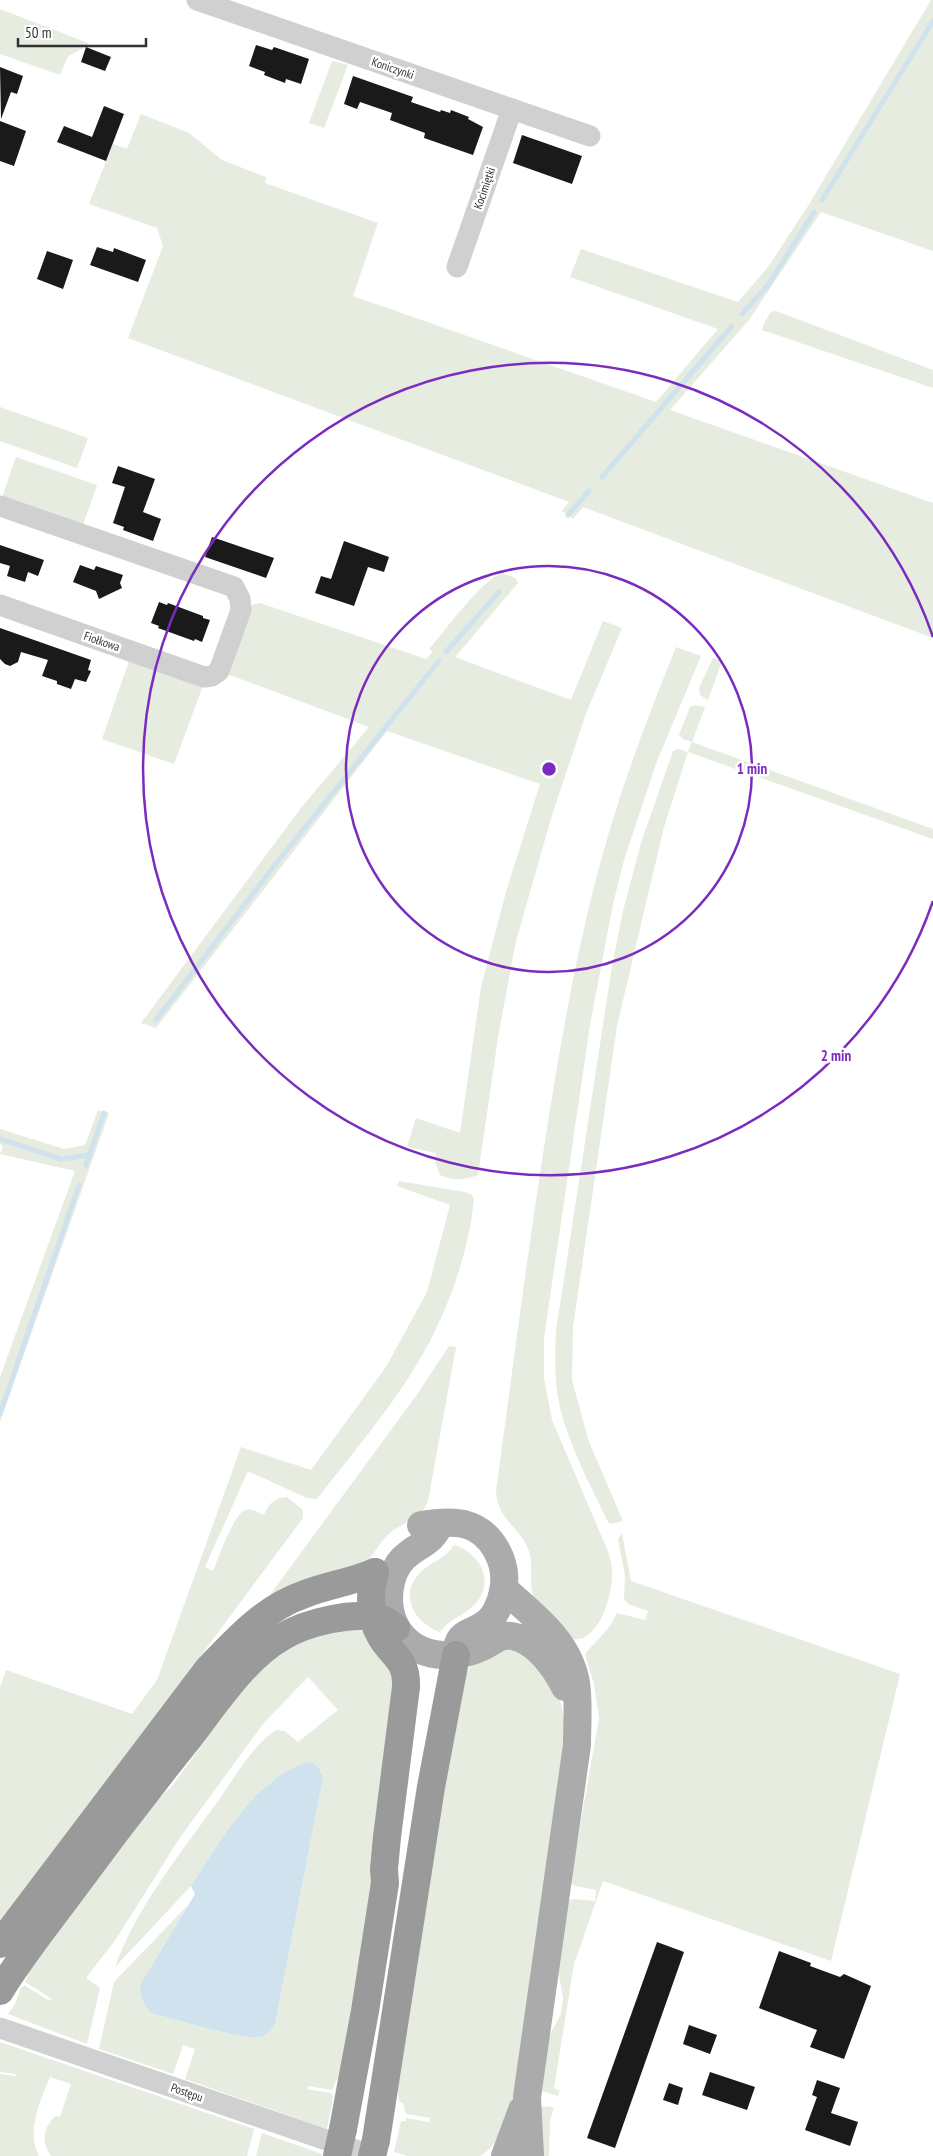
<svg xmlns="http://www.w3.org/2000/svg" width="933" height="2156" font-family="'PT Sans Narrow',sans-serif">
  <rect width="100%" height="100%" fill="#fff"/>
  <!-- green -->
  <g fill="#e6ecdf">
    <polygon points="931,0 933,0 933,251 821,212 749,320 670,410 933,503 933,638 583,507 573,519 562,511 569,502 128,338 163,246 157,228 89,204 113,144 127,149 141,114 189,133 222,160 266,177 265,183 378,223 353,296 656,402 718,329 570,277 581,249 738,302 768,267 808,206"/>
    <polygon points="0,9 88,43 86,47 68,56 60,75 0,54"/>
    <polygon points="332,61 348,65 324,128 309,123"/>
    <polygon points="776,311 933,370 933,388 762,330 764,323 771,312"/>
    <polygon points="0,407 88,438 77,468 0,441"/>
    <polygon points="16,457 97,485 82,528 1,500"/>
    <path d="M502,573L515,578L518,583L455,657L571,700L603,621L622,628L585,716L552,815L516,941L499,1031L478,1175C466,1180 452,1181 440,1175L435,1162L436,1153L407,1147L416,1118L460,1133L481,987L506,892L540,784L387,731L156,1028L141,1023L301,808L369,727L227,674L250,607L252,605L260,603L426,659L433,651L429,649C445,631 481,580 502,573Z"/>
    <path d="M676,647L701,656L657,761L624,860L613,904L590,1025L544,1338V1378L552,1420L604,1542C609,1552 612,1562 612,1573C613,1594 599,1645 570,1639C562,1629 538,1607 534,1598C528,1584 534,1566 529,1551C520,1526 497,1520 496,1491C513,1366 529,1241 549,1116C564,1022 581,928 608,836C627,771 651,709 676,647Z"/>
    <polygon points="130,658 204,683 174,764 102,739"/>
    <polygon points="713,658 722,661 708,700 700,695 699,688"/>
    <path d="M695,705L705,707L692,742L933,829V839L688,752L664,827L617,1026L573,1327L572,1380L589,1442L623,1521L611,1524L608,1522C590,1485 570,1447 560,1408C554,1382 555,1356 556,1331L612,966L623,911L641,843L673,751L678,749L688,752L692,742L683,739L679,735L690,707Z"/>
    <polygon points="98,1110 109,1113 0,1422 0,1377 75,1171 0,1154 3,1146 0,1144 0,1129 64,1149 85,1145"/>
    <path d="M399,1181L465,1192L471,1194L474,1199C469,1253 446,1317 417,1364C388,1412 351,1455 317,1499L307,1498L248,1471L205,1567L213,1571C219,1558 233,1515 245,1510C251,1507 259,1513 264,1515C269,1503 274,1498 287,1497L303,1510V1518L0,1926V1687L6,1670L132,1714L157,1680L241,1447L311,1470L386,1367L427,1292L450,1205L397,1186Z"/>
    <polygon points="449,1346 456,1347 428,1501 422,1513 392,1531 382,1541 366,1564 271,1599 270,1595 416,1396"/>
    <polygon points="622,1533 631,1581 900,1674 831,1961 603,1881 574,1964 554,2088 560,2091 558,2096 542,2091 548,2038 561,2014 563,1998 558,1969 568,1901 573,1899 595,1901 596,1890 575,1886 570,1883 599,1718 594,1684 585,1654 610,1626 617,1613 645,1620 648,1611 628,1604 624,1599 625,1576 618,1539"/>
    <path d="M454,1545C478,1552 496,1580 476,1603C466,1615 450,1618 440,1632C412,1622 397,1591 424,1569C435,1560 446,1558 454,1545Z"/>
    <path d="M352,1629L363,1631L395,1670L368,1916L340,2081L336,2080L332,2090L308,2086L307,2089L331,2093L333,2097L327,2129L185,2079L195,2049L183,2045L173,2074L99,2049L114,1982L188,1905L141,1983L151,2013C171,2018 245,2041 261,2037C267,2035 271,2029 275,2024L323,1778L321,1770L273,1780L259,1793L224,1836L191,1886L115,1967C137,1906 181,1853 218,1801C235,1777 251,1747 276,1730L285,1731L298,1742L338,1710L308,1677L263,1724L179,1839L116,1939L86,1978L100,1988L87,2044L8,2014L15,2004L21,1987H23L24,1985L48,2000L50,1999L55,2001L25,1982L29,1973L24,1970L133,1823L172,1786L250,1679L274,1655L320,1633Z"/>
    <path d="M500,1648L521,1649L558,1693L564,1717L565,1745L517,2092C508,2114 502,2144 480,2156H408L394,2152L401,2121H406V2118L429,2122L430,2118L406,2114L403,2103L399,2102L396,2076L463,1677C472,1661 484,1656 500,1648Z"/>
    <path d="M0,2042L254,2129L247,2156H51C41,2141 43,2129 55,2116L60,2117L71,2084L50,2077C40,2101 26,2131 39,2156H0V2074L16,2076V2074L0,2072Z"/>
    <polygon points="548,2106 554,2108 550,2120 549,2156 542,2156 539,2145 541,2107"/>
    <polygon points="262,2133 322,2154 321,2156 256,2156"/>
  </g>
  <!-- water -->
  <path fill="#cfe2ee" d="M308,1762C317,1764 321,1769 323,1778L275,2024C271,2029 267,2035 261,2037C245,2041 171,2018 151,2013C143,2002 139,1996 141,1983L195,1894L191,1886C220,1842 255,1778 308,1762Z"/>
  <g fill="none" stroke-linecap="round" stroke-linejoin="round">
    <!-- stream -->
    <g stroke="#cfe2ee" stroke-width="5">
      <polyline points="822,200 933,21"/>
      <polyline points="742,314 768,285 814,212"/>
      <polyline points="602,477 732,326"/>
      <polyline points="568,515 589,491"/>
      <polyline points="446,652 499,592"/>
      <polyline points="156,1020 278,861 439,661"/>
      <polyline points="0,1139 61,1159 90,1155"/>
      <polyline points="86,1165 104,1113"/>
      <polyline points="0,1414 79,1185"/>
    </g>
  </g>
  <!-- building -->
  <g fill="#1a1a1a">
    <polygon points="256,45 272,50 274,47 309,59 301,84 286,79 285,83 264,75 265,72 249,66"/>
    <polygon points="86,47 111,57 105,71 81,62"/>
    <polygon points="0,67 23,76 17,94 11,92 1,119"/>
    <polygon points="353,76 413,97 411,102 440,112 441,110 450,113 451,110 469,117 468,119 483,127 473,155 424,138 425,133 390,120 392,113 360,102 357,109 344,104"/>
    <polygon points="104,106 124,114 106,161 57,142 64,126 92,137"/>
    <polygon points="0,121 26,131 14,166 0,161"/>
    <polygon points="522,135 582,156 572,184 513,163"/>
    <polygon points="97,247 113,252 114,248 146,260 138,282 90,265"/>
    <polygon points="47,251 73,260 63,289 37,279"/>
    <polygon points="118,466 155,479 143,512 161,519 153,541 123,530 124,527 113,523 125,487 112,483"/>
    <polygon points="212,537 274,558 266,578 205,557"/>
    <polygon points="344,541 389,557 384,572 368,567 354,606 315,593 321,576 331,579"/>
    <polygon points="0,545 44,560 38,576 28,572 25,582 7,576 10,566 0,563"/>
    <polygon points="80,565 94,570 96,566 123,575 120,583 122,588 99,599 96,591 73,582"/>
    <polygon points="159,602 167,605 168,603 203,616 203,618 210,620 202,642 195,639 194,641 158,628 159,626 151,623"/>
    <polygon points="0,628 91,660 88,670 91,671 86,682 75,679 71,689 57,684 57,681 42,676 48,660 21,652 18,662 10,666 5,664 0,659"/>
    <polygon points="657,1942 684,1952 615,2148 587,2138"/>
    <polygon points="779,1951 811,1963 810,1966 840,1977 844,1974 871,1986 844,2059 810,2047 817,2030 759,2008"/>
    <polygon points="689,2025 717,2035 710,2054 683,2044"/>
    <polygon points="710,2072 755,2087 747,2110 702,2095"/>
    <polygon points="817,2080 840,2088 831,2113 858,2122 850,2146 805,2130 817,2097 812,2095"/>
    <polygon points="669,2083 683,2088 678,2105 663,2100"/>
  </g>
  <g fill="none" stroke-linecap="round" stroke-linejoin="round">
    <!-- minor -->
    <g stroke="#d0d0d0" stroke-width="21">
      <polyline points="197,0 590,136"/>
      <polyline points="457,267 512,109"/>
      <polyline points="0,506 234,587 240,599 241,610 219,671 212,676 204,677 0,605"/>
      <polyline points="0,2028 373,2156"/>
    </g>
    <!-- major -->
    <g stroke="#ababab" stroke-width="28">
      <path d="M440,1523C431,1551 400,1544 391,1582C387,1599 389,1618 399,1632C418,1659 454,1660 482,1647C493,1642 499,1634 512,1636C536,1640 555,1667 565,1687"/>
      <path d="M421,1525C435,1523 450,1521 464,1524C492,1531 509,1563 503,1591C501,1603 495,1617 485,1624C468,1636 458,1630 456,1655"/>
      <path d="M504,1589C533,1615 569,1641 576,1683C579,1702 577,1725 577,1745L527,2097L530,2156"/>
      <polyline points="505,2156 522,2110"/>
    </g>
    <!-- highway -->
    <g stroke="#9a9a9a" stroke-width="28">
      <path d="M0,1944L208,1669C237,1639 264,1608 305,1594C328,1585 352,1582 375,1572"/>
      <path d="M0,1991C20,1958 45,1927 68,1896C106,1844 145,1793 185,1743C213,1708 243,1659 282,1637C305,1623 357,1609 384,1620C388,1622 392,1626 396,1628"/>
      <path d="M343,2129L365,2011L385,1883L384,1869L387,1837L406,1687C407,1659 393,1657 381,1637C369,1617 369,1594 375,1572"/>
      <polyline points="376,2140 431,1787 456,1655"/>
    </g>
    <!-- highway-bridge -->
    <g stroke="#9a9a9a" stroke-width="28">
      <polyline points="337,2156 343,2129"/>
      <polyline points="372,2156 376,2140"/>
    </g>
  </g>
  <!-- distance rings -->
  <g fill="none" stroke="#7b2cbf" stroke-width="2.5">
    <circle cx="549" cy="769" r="203"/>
    <path d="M933 901A406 406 0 1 1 933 637"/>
  </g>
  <g text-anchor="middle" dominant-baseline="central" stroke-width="5" stroke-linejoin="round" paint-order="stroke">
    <!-- street labels -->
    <g font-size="12" fill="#333" stroke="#fff">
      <text transform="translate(393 68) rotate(19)">Koniczynki</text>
      <text transform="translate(484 188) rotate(-71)">Kocimiętki</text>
      <text transform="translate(102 641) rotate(19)">Fiołkowa</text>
      <text transform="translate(187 2092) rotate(19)">Postępu</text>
    </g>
  </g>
  <circle cx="549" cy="769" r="8" fill="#7b2cbf" stroke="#fff" stroke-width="2.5"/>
  <g font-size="15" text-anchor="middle" font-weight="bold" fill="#7b2cbf" stroke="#fff" stroke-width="5" stroke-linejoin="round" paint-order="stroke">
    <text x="752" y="774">1 min</text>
    <text x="836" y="1061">2 min</text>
  </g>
  <!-- scale -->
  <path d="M18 38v8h128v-8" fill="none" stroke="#333333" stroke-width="2.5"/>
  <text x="25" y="38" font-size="15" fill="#333333" stroke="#ffffff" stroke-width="4" paint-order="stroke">50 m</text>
</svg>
